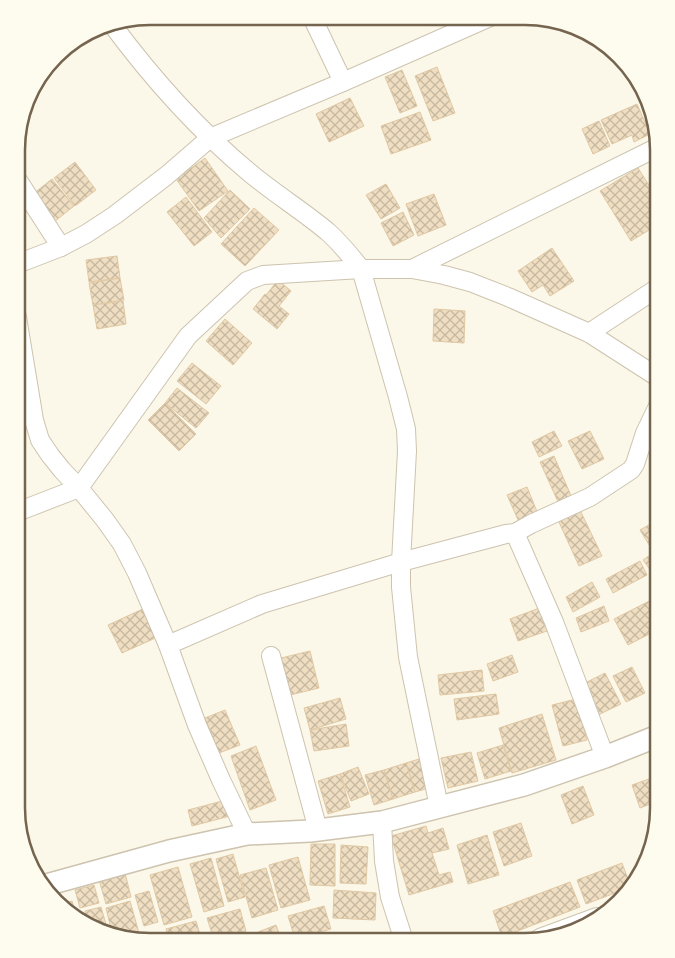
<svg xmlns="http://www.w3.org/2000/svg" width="675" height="958" font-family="'Alegreya Sans',sans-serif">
  <defs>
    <pattern id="building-cross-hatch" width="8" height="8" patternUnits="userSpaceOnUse" patternTransform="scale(1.25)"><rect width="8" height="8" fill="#efdec2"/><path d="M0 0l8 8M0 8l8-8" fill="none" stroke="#c6b8a0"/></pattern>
  </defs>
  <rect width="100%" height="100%" fill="#fbf8e9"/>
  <!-- building -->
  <g fill="url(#building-cross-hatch)" stroke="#e1c8a3">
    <polygon points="341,17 360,17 345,25"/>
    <polygon points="376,17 389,17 379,22"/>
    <polygon points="437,67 455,113 433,121 415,76"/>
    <polygon points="402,70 417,106 400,113 385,77"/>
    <polygon points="350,98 364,126 329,142 316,114"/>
    <polygon points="637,104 650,134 634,142 632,135 612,144 601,120"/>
    <polygon points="420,112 431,140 391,154 381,126"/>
    <polygon points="599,121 610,146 593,154 582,129"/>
    <polygon points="205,158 228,191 199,211 176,179"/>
    <polygon points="75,162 96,190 75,206 54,178"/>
    <polygon points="638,168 659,201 659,224 631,241 600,191"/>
    <polygon points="52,179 74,206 54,222 33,194"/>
    <polygon points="386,184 400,208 381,219 366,195"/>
    <polygon points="230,190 250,209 221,238 204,218"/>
    <polygon points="434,194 446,225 418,236 406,204"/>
    <polygon points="186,197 212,232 194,246 167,212"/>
    <polygon points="254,208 279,230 245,266 221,244"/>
    <polygon points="403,212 414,235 393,246 381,223"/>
    <polygon points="552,248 574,281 550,296 543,285 532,292 518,271"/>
    <polygon points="117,256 120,278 89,282 86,260"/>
    <polygon points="120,278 124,300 93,305 89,283"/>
    <polygon points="278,280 291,291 279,306 289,314 277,329 253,309 265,294 266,295"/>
    <polygon points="123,301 126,324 97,329 93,305"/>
    <polygon points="434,309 465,311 464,343 433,341"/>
    <polygon points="225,319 252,343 233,365 206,341"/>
    <polygon points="192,363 221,386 206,404 177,381"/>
    <polygon points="177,388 209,413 196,428 165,403"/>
    <polygon points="165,403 196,434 179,451 148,420"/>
    <polygon points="554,431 562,446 539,457 532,442"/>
    <polygon points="590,431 604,459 582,469 568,441"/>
    <polygon points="554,456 572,498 559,504 540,462"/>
    <polygon points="527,487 538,514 519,522 507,495"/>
    <polygon points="580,510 602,556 579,566 558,520"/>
    <polygon points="659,519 659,544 651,548 640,530"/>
    <polygon points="659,549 659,582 643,560"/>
    <polygon points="640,561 647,575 613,593 606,579"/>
    <polygon points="592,582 600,597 573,612 566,597"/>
    <polygon points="659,596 659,629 628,645 614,619"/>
    <polygon points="604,606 609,621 581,632 576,618"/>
    <polygon points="147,607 160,636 122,653 108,625"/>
    <polygon points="542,607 550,630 518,641 510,619"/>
    <polygon points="310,651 319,688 290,695 281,658"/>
    <polygon points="512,655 518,672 493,681 487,664"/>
    <polygon points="632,667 645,693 626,702 613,676"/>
    <polygon points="482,670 484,691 440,695 438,675"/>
    <polygon points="605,673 621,704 598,715 583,684"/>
    <polygon points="496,694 499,714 457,720 454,699"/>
    <polygon points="340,698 346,719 310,730 304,708"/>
    <polygon points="576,699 587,740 563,746 552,705"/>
    <polygon points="225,710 240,745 219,753 205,718"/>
    <polygon points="542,714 556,760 512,773 499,728"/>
    <polygon points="346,724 349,746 314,751 310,730"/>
    <polygon points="503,745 511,771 485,779 477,753"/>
    <polygon points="256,746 276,800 250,810 231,756"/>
    <polygon points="471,752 478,781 448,788 441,758"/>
    <polygon points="419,759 429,788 415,792 406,763"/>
    <polygon points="406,763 415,792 393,799 384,770"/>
    <polygon points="358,767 369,794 351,801 340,774"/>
    <polygon points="384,770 393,799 374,805 365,775"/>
    <polygon points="340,774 350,807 328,814 318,781"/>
    <polygon points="657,776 658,781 658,801 640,808 632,785"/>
    <polygon points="583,786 594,815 572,824 561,795"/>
    <polygon points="226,800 230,816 192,826 188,810"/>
    <polygon points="521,823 532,856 504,866 493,832"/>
    <polygon points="426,826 428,833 443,828 449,849 432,853 439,875 450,872 453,882 409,895 391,836"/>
    <polygon points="487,835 499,875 468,884 457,845"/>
    <polygon points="311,844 335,844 335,886 310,885"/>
    <polygon points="341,845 368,847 366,884 340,883"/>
    <polygon points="233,854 245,897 228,902 216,859"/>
    <polygon points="298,857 310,900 281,908 269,865"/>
    <polygon points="211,858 224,906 204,912 190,864"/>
    <polygon points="622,863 631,887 586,904 577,880"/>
    <polygon points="178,867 192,917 164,925 150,875"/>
    <polygon points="266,868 278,910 252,918 240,875"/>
    <polygon points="125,873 131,897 106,904 99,880"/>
    <polygon points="570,882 580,907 502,937 493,911"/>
    <polygon points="94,885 99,903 80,908 75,890"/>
    <polygon points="334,890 376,893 375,920 333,918"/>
    <polygon points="149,891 158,922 144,926 135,895"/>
    <polygon points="72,901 78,920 75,919 63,904"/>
    <polygon points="130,901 139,933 124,937 112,933 106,908"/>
    <polygon points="324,906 331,929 295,939 288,916"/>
    <polygon points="101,907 108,931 88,924 85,911"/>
    <polygon points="240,909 246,931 214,940 207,918"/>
    <polygon points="196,921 201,938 193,941 169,941 166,929"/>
    <polygon points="276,925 282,941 261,941 258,932"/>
    <polygon points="328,933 330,941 299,941"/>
  </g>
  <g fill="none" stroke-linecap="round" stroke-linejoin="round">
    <defs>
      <g id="minor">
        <polyline points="312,17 343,82"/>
        <path d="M111,23C151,77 197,129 250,173C275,194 303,211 328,232C340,243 351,256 361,269L398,397L406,429L407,451L401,562V587L408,657L439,807"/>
        <polyline points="17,179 61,247"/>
        <polyline points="17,264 61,247 86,234 115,215 166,176 210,138 343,82 490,17"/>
        <polyline points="412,269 658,147"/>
        <polyline points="17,317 34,420 40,440 50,455 62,470 79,488 105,520 122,544 137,573 168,645 197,725 221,780 247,834"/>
        <polyline points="589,333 659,287"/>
        <polyline points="17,512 79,488 188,336 247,281 263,275 361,269 412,269 444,275 470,282 508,297 589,333 659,378"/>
        <polyline points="515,533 554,622 605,757"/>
        <polyline points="168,645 262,604 401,562 506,534 515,533 531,524 590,497 631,470 635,464 645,433 659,404"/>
        <polyline points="271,656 318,830"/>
        <polyline points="382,822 384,861 390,897 404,941"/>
        <polyline points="540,938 597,917"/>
      </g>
      <polyline id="tertiary" points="46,885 169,851 247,834 310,831 382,822 524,785 605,757 658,736"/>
    </defs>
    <!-- minor casing -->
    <use href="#minor" stroke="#cdc3af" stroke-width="20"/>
    <!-- tertiary casing -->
    <use href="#tertiary" stroke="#cdc3af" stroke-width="24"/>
    <!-- minor -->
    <use href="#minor" stroke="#fff" stroke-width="18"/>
    <!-- tertiary -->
    <use href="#tertiary" stroke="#fff" stroke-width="21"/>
  </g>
  <!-- crop -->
  <path d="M0 0H675V958H0ZM150 25H525A125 125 0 0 1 650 150V808A125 125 0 0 1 525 933H150A125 125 0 0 1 25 808V150A125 125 0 0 1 150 25Z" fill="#fefbef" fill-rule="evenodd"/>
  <path fill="none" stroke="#75644e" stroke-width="2.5" d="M150 25H525A125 125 0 0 1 650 150V808A125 125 0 0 1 525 933H150A125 125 0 0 1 25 808V150A125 125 0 0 1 150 25Z"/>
</svg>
